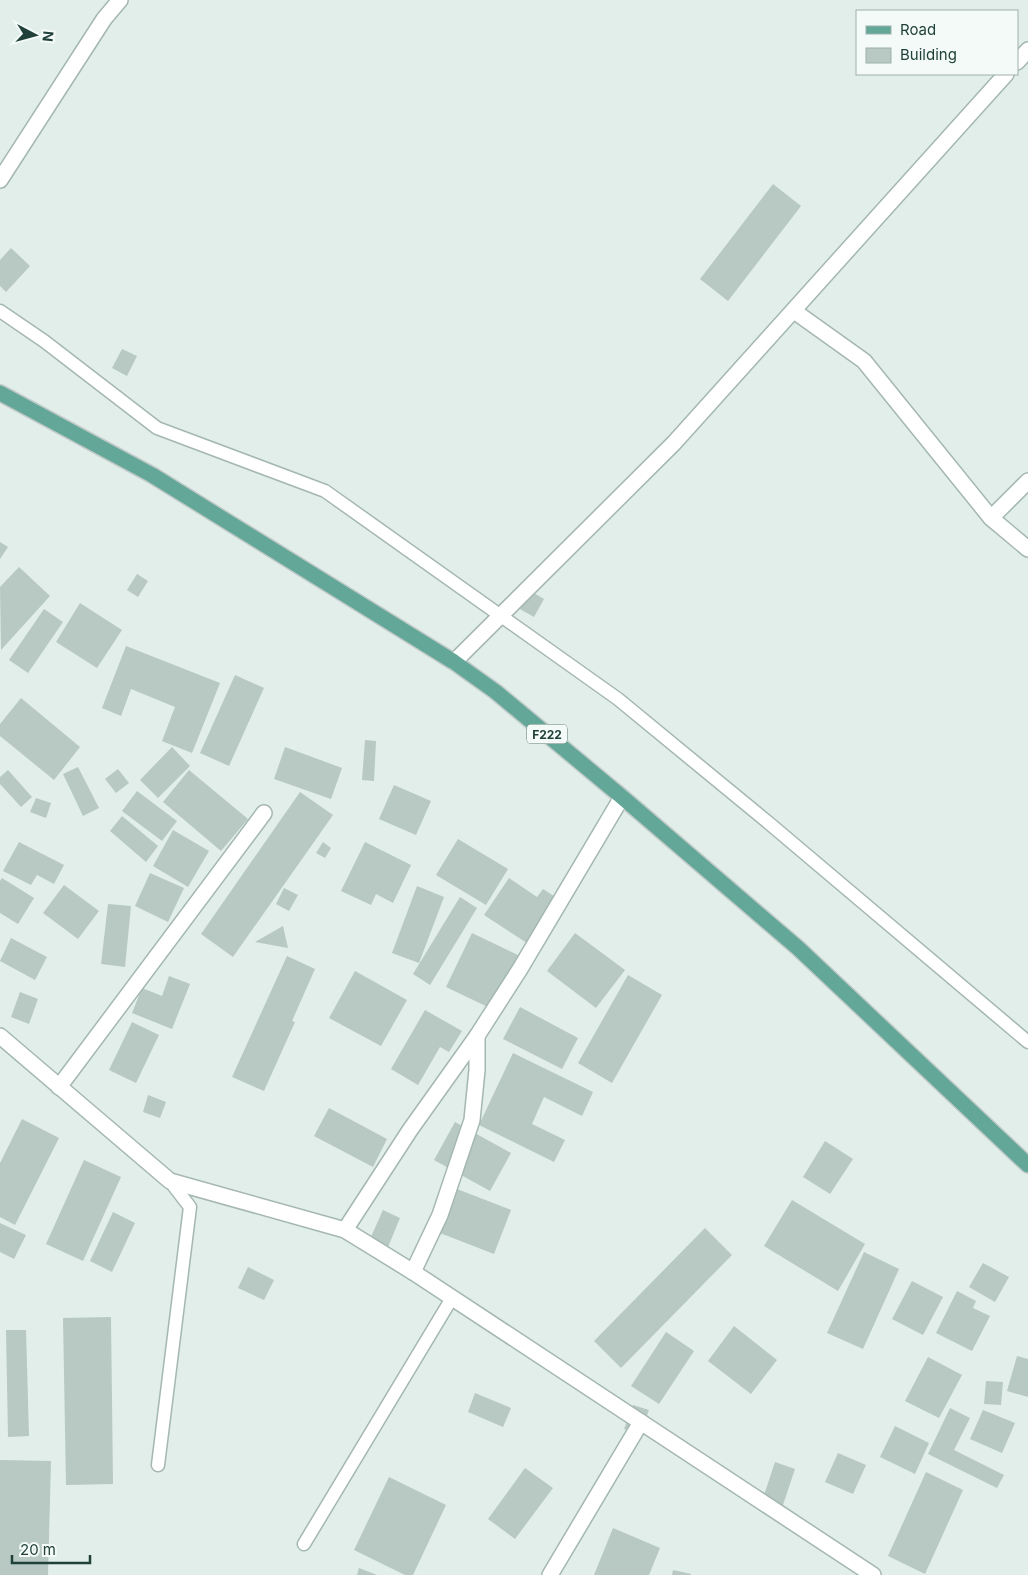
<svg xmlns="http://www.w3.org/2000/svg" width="1028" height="1575" font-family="Inter,sans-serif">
  <rect width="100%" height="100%" fill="#e2eee9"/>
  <!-- building -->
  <g fill="#b7c9c2">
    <polygon points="773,184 801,206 728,301 700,279"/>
    <polygon points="11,248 30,266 6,292 0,286 0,260"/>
    <polygon points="122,349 137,356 127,376 112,368"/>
    <polygon points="0,542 8,547 0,559"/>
    <polygon points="19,567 50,596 1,650 0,587"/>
    <polygon points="137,574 148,581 138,597 127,590"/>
    <polygon points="522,586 544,599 534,617 511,604"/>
    <polygon points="80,603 122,630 97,668 56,642"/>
    <polygon points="44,609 63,622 28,673 9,660"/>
    <polygon points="126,646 220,683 192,753 162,741 175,707 131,689 121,716 102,708"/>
    <polygon points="235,675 264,688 229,766 200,753"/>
    <polygon points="21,698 80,747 54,780 0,736 0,724"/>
    <polygon points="365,740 376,741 374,781 362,780"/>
    <polygon points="172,747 190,766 158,798 140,780"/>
    <polygon points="285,747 342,768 331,799 274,779"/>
    <polygon points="78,767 99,808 83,816 63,774"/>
    <polygon points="118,769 129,783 116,793 105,779"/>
    <polygon points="8,770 32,797 21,807 0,784 0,777"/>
    <polygon points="189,770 248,819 221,851 163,802"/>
    <polygon points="394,785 431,801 416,835 379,819"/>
    <polygon points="137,791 177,821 162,841 122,811"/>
    <polygon points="300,792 333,815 233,957 201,934"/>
    <polygon points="36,798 51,803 46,818 30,812"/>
    <polygon points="122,816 158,846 146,862 110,831"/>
    <polygon points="173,830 209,851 188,887 153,866"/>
    <polygon points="458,839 508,869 486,905 436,875"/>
    <polygon points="19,842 64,865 54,884 37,875 31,885 3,871"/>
    <polygon points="323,842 331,848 325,858 316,853"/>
    <polygon points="365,842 411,865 393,903 376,894 371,905 341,891"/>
    <polygon points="150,873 184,888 168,922 135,906"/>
    <polygon points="2,878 34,898 18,924 0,913 0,881"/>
    <polygon points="509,878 537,897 543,889 560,900 530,945 484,915"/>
    <polygon points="64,885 99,911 78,939 43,913"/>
    <polygon points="417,886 444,897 419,963 392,953"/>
    <polygon points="284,888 298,895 289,911 276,904"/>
    <polygon points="460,897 477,908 430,985 413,974"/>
    <polygon points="108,904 131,906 125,967 101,964"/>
    <polygon points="283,926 288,948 255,942"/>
    <polygon points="472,933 518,955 492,1009 446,987"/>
    <polygon points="575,933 625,970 596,1008 547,971"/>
    <polygon points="11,938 47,957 35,980 0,961"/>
    <polygon points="287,956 315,969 292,1021 295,1022 264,1091 232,1077"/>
    <polygon points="355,971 407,1000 381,1046 329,1018"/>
    <polygon points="628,975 662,995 612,1083 578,1063"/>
    <polygon points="169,976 190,984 172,1029 132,1013 142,988 162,996"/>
    <polygon points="20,992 38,999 29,1024 11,1017"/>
    <polygon points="520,1007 578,1038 562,1069 503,1039"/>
    <polygon points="425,1010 462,1031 449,1052 440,1047 418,1085 391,1069"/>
    <polygon points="132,1022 159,1035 136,1083 109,1070"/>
    <polygon points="513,1053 593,1092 582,1116 544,1097 532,1124 565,1140 554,1162 479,1125"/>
    <polygon points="148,1095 166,1102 160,1118 143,1112"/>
    <polygon points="329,1108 387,1139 373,1167 314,1136"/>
    <polygon points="22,1119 59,1138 15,1225 0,1217 0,1163"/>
    <polygon points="455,1122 511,1153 490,1191 434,1160"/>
    <polygon points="825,1141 853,1159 830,1194 803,1177"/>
    <polygon points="84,1160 121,1177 83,1261 46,1244"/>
    <polygon points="457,1189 511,1210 494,1254 440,1233"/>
    <polygon points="792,1200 865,1244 838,1291 764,1246"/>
    <polygon points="383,1210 400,1218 388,1247 370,1239"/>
    <polygon points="113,1212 135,1223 112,1272 90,1261"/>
    <polygon points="0,1223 26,1235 14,1259 0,1252"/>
    <polygon points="705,1228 732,1255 621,1368 594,1341"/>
    <polygon points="864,1252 899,1269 863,1349 827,1333"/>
    <polygon points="983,1263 1009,1277 995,1302 969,1287"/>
    <polygon points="248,1267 274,1280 264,1300 238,1288"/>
    <polygon points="912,1281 943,1297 923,1335 892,1319"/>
    <polygon points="957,1291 976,1301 973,1308 990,1316 972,1351 936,1333"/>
    <polygon points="111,1317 113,1484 66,1485 63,1318"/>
    <polygon points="734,1326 777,1360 751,1394 708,1361"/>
    <polygon points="6,1330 26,1330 29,1436 8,1437"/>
    <polygon points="666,1332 694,1351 659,1404 631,1386"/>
    <polygon points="1017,1356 1028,1359 1028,1397 1007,1391"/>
    <polygon points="928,1357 962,1375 939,1418 905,1401"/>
    <polygon points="986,1381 1003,1382 1001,1405 984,1404"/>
    <polygon points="475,1393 511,1408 503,1427 468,1412"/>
    <polygon points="633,1405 649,1410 640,1434 624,1429"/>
    <polygon points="950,1408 970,1418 954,1450 1004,1475 997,1488 928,1454"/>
    <polygon points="983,1410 1015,1423 1002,1453 970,1439"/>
    <polygon points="895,1426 929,1443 915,1474 880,1457"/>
    <polygon points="838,1453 866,1465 853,1494 825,1482"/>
    <polygon points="0,1460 51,1461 48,1575 0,1575"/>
    <polygon points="775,1462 795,1469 782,1508 762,1501"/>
    <polygon points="525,1468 553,1488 515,1539 488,1519"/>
    <polygon points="926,1472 963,1490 925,1574 888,1556"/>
    <polygon points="389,1477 446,1505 413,1575 405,1575 354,1550"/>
    <polygon points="613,1528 660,1548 649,1575 594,1575"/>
    <polygon points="359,1568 377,1575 357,1575"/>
    <polygon points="673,1570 691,1574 691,1575 672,1575"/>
  </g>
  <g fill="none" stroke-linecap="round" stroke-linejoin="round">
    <defs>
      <g id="service">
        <polyline points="0,311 44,341 157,428 325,491 618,699 770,824 1028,1042"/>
        <polyline points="158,1465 190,1207 170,1181"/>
        <polyline points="304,1544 452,1298"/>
      </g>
      <g id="minor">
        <polyline points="1017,62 1028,50"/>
        <polyline points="0,180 104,19 120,0"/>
        <polyline points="794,311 864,361 991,518 1028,549"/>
        <polyline points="991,518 1028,481"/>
        <polyline points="454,662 674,443 1006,74"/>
        <polyline points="0,1036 170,1181 345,1230 413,1272 873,1575"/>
        <polyline points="59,1087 264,813"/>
        <polyline points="345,1230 410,1130 477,1036 520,969 622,797"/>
        <polyline points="413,1272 440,1215 472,1120 477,1070 477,1036"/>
        <polyline points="550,1575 641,1422"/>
      </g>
      <polyline id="primary" points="0,393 152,475 454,662 496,692 622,797 798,948 1028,1165"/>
    </defs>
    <!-- service casing -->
    <use href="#service" stroke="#a4b7b1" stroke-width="15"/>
    <!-- minor casing -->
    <use href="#minor" stroke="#a4b7b1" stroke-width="18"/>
    <!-- primary casing -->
    <use href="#primary" stroke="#c1cac8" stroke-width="18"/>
    <!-- service -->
    <use href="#service" stroke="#fff" stroke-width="12"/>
    <!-- minor -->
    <use href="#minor" stroke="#fff" stroke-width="15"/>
    <!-- primary -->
    <use href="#primary" stroke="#63a798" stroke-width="15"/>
  </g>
  <g text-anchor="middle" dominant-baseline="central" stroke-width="4.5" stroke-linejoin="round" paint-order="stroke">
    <!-- shield labels -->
    <rect fill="#f3faf7" stroke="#5f7872" stroke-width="1" x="527" y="724.5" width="40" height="19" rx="4"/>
    <g font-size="12" font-weight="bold" fill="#204139">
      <text x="547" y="734">F222</text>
    </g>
  </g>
  <!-- legend -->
  <rect x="856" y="10" width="162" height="65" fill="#f3faf7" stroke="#9fb0ab"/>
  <rect x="866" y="26" width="25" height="8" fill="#63a798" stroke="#9fb0ab"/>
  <text x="900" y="35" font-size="15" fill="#204139">Road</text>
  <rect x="866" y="48" width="25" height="15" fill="#b7c9c2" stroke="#9fb0ab"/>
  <text x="900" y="60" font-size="15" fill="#204139">Building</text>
  <!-- north arrow -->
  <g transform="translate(35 35) rotate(96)" stroke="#f3faf7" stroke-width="4" paint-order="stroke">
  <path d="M0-4L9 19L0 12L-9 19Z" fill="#204139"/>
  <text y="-8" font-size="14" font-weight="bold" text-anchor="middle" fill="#204139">N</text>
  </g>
  <!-- scale -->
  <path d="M12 1555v8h78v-8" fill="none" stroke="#204139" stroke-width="2.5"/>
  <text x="20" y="1555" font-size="15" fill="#204139" stroke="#f3faf7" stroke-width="4" paint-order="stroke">20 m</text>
</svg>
